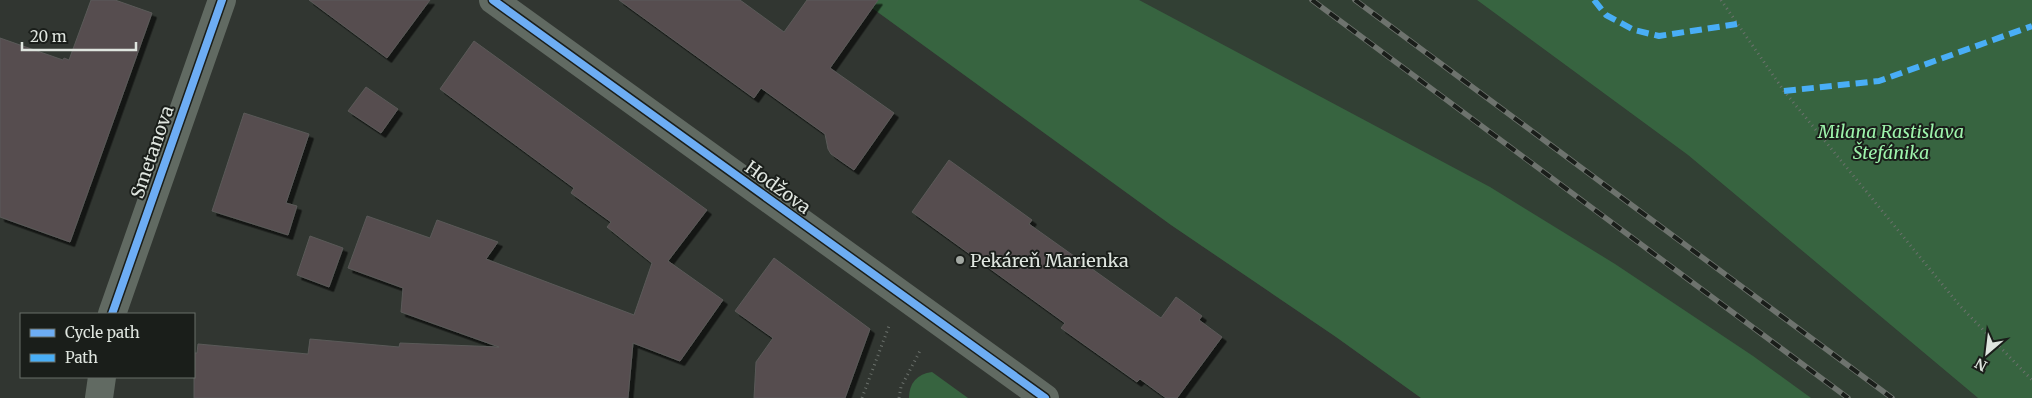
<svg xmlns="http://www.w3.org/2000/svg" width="2032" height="398" font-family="Merriweather,serif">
  <defs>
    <filter id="shadow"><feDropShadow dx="4.5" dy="4.5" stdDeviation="0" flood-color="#0009"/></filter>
  </defs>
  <rect width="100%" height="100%" fill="#313631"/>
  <!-- built -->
  <polygon fill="#324034" points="861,0 1477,0 1688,155 1978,398 1421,398 1336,337 1171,225"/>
  <!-- green -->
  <g fill="#376440">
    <polygon points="861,0 1139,0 1490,187 1615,264 1753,356 1811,398 1421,398 1336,337 1171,225"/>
    <polygon points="1477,0 2032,0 2032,398 1978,398 1688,155"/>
    <path d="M932,372L968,398H909C909,383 917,374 932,372Z"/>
  </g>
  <!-- building -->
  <g fill="#574d50" stroke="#5a5a58" filter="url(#shadow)">
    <polygon points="91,0 115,0 152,13 70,242 0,217 0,38 63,60 64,58 69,60"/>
    <polygon points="309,0 430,0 387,58"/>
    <polygon points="619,0 740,0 784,32 807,0 878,0 830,68 894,113 854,170 831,154 828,149 825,134 761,88 754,98"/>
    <polygon points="474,41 707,210 668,261 723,300 680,361 633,343 628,398 194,398 194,353 197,353 198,344 308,354 310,339 399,347 400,343 499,347 401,312 403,288 348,268 367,216 430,238 437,220 498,242 486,259 634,315 652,263 607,227 611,222 571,193 574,188 440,89"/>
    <polygon points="366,87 398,109 381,133 348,111"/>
    <polygon points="244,113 309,134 286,203 297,206 288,235 212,211"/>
    <polygon points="949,160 1032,220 1029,224 1161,318 1176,297 1202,316 1199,320 1222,337 1177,398 1166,398 1140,379 1137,382 1061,328 1065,323 912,212"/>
    <polygon points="310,236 343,248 329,287 297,275"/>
    <polygon points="774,258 870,329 845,398 754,398 756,362 773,338 735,311"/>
  </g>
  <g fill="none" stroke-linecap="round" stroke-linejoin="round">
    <!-- path -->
    <g stroke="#6b716c" stroke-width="3" stroke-dasharray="1 4" stroke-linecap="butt">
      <polyline points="1721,0 1784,91 1960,306 2032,380"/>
      <polyline points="862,398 889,326"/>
      <polyline points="899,398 901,387 921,349"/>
    </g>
    <!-- minor -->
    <g stroke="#616a62" stroke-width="28">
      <polyline points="493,0 1045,398"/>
      <polyline points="112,314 222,0"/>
      <polyline points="99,398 102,377"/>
    </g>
    <defs>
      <g id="rail">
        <polyline points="1312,0 1848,398"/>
        <polyline points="1355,0 1892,398"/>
      </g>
    </defs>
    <!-- rail casing -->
    <use href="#rail" stroke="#6e736e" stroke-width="5.5"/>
    <!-- rail -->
    <use href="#rail" stroke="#1a1e1a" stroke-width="4" stroke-dasharray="11" stroke-linecap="butt"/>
    <!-- quiet -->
    <g stroke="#49aef6" stroke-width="6" stroke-dasharray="12 6" stroke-linecap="butt">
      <polyline points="1594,0 1606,15 1634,30 1659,36 1737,24"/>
      <polyline points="1784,91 1879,81 2032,26"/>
    </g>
    <defs>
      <g id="cycleway">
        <polyline points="493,0 1045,398"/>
        <polyline points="112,314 222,0"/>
      </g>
    </defs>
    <!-- cycleway casing -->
    <use href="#cycleway" stroke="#1a1e1a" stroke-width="11"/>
    <!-- cycleway -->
    <use href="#cycleway" stroke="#6dadf4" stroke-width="8"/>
  </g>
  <!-- markers -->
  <circle fill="#a2a8a2" stroke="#1a1e1a" stroke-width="2" cx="960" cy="260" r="5"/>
  <g text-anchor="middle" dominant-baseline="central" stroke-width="4" stroke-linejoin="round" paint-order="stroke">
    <!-- park labels -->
    <g font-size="18" font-style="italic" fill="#9df3ab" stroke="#1a1e1a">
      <text x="1891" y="131">Milana Rastislava<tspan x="1891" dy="21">Štefánika</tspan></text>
    </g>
    <!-- street labels -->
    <g font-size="18" fill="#dfe5df" stroke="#1a1e1a">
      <text transform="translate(152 152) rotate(-71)">Smetanova</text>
      <text transform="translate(778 187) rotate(36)">Hodžova</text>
    </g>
    <!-- poi labels -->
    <g font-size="18" fill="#dfe5df" stroke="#1a1e1a" text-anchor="start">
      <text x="970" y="260">Pekáreň Marienka</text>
    </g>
  </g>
  <!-- legend -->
  <rect x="20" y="313" width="175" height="65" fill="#1a1e1a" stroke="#696e69"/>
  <rect x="30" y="329" width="25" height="8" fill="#6dadf4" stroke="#696e69"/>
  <text x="65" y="338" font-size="15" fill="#dfe5df">Cycle path</text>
  <rect x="30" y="354" width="25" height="8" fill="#49aef6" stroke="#696e69"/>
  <text x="65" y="363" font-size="15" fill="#dfe5df">Path</text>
  <!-- north arrow -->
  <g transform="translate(1987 353) rotate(208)" stroke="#1a1e1a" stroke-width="4" paint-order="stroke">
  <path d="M0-4L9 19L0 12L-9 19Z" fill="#dfe5df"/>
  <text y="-8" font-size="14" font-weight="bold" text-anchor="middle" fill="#dfe5df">N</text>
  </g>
  <!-- scale -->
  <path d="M22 42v8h114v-8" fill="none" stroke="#dfe5df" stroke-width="2.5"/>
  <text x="30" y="42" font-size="15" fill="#dfe5df" stroke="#1a1e1a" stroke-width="4" paint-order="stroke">20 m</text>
</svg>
